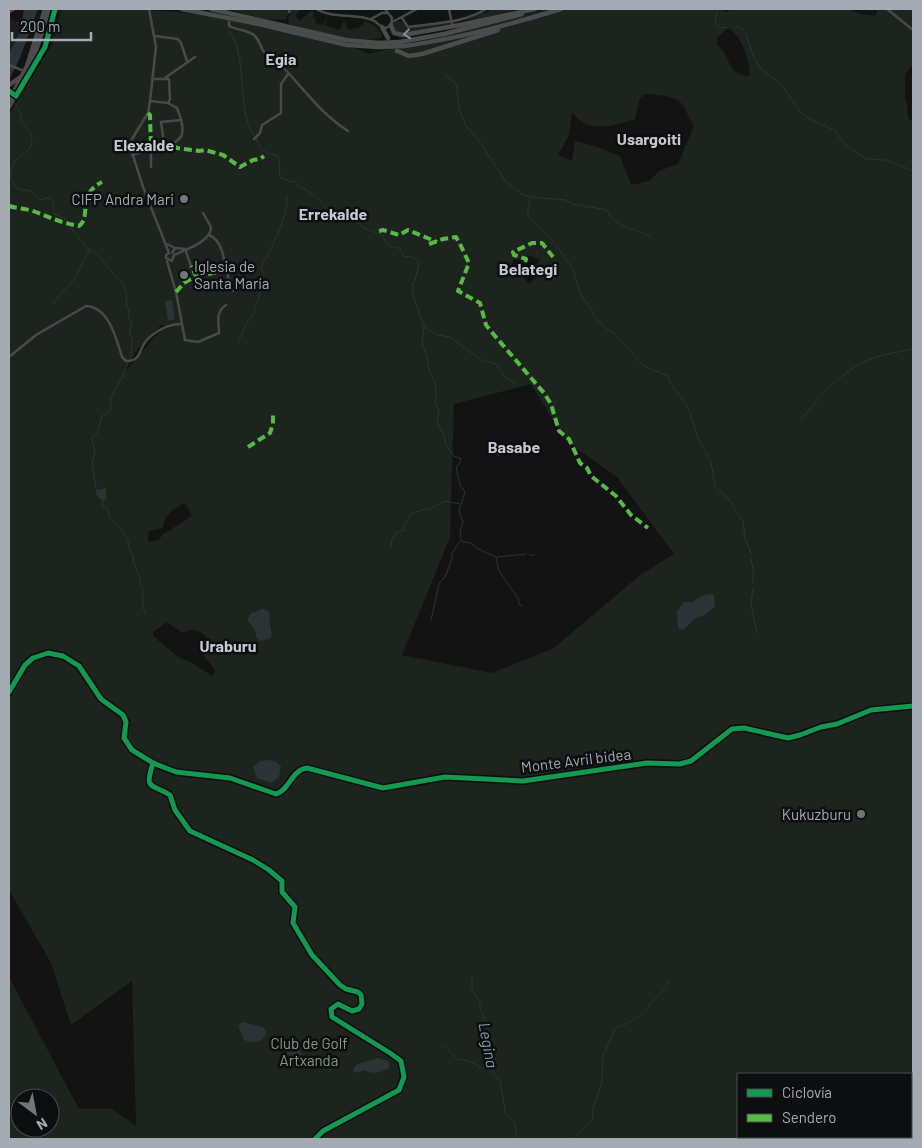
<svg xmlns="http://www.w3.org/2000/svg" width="922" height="1148" font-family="Barlow,sans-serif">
  <rect width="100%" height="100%" fill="#131313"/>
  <!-- built -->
  <polygon fill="#1d1d1f" points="9,19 13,19 21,23 20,32 9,53"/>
  <!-- green -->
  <g fill="#1d231d" fill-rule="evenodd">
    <path d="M61,9H148L149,13V10L214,15L347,45L369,54L547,9H722L726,13L729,9H849L861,14L875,16L878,9H913V64L906,73L905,76V99L907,104L908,118L910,120L913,119V1139H9V977L79,1109H112L136,1126L132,981L71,1025L51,963L9,890V114L53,43ZM728,28C743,37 749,59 750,76C725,74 733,59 717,44V38ZM646,94C656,95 675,95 682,104C686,110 690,120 694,126L678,164L659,171L649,181L631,185L620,156L598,147L575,141L572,161L558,155L569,135L572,113C576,116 580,121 584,123C597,131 622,124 635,119L640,98ZM528,255L540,260L531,270L535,278L529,284L512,264L514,259L522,260ZM161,325H165L123,374L137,350ZM531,384L566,441L617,477L674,554L640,575L554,648L492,673L402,655L450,537L454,404ZM185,503L192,516L162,535L159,540L148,542L149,531L163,528C164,515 174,508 185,503ZM261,609C269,618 274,626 271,637L255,634V630L247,620ZM167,622L182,633C199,626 201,633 213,644L204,656L215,670V673L212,676L194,664L178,657L153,636V632ZM738,1074H911V1137H738ZM20,1098H50V1128H20Z"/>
    <polygon points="233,9 289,9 286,20 265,19 232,10"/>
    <path d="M292,9H301L295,15L300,21L311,11H314L313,18L316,19L315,23L323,25L328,16L325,25L339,30L344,20L347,29L352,30L354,28H360L361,25H364V21C373,23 382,28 382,38C358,44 313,31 289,24L288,19Z"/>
    <polygon points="492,9 519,9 482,18 464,20 452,24 452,21 476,15 481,12 485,13"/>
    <polygon points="449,20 450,24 399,33 396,31 393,24 397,21 403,22 407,28"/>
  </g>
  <!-- water -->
  <g fill="#2b3337">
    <polygon points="24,9 38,9 20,58 9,80 9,53 20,32"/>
    <polygon points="172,300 175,319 168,321 165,301"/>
    <polygon points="106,488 106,499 102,501 95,493 97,490"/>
    <polygon points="709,594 714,595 715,606 705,615 696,618 684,629 679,629 677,623 678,618 676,612 684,602 693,602 699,597"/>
    <path d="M261,609H264L270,613C267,621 274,628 271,638L261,641L256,638L255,630L247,620L251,613L256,612Z"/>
    <polygon points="269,760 275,761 281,766 279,777 271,783 257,778 253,767 260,761"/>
    <path d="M243,1022L263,1027L266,1031C266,1042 254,1044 244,1040L238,1026Z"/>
    <polygon points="294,1049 301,1052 303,1059 298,1065 288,1067 285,1064 284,1057 287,1052"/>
    <path d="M378,1058L388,1061L390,1067C381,1073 374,1075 365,1070L357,1073L353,1071V1069L357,1064Z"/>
  </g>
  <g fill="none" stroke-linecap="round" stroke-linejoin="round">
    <!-- stream -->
    <g stroke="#2b3337" stroke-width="1">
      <polyline points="718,9 715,18 717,27 728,28"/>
      <polyline points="733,27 740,27 745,32 754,58 762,70 781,84 799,110 806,117 834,130 846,146 866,159 886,160 913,171"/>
      <path d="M228,31C249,49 235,109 254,135"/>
      <path d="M446,75L456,84L457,89L459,109L466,126L477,138L506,182L523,195L531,197L566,200L572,204L607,210C614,229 637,227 650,237"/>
      <path d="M15,103L21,114V122C29,129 37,140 28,150C25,154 19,156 16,160C12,165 11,172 10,179L18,189L31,191L39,200L49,198C56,202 53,207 54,214L66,219C70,230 80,236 85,247C100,252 112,275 124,285L127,295L126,305L129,310L128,316L132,323L129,333L132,338L131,359"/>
      <path d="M256,139C261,150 265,154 277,155L279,161L280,177L289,181L297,182"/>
      <polyline points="297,184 299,187 310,192 322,203"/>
      <polyline points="531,198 528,206 528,217 553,241"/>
      <polyline points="324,205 329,210 334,212"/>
      <path d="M352,219L366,229L382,235L388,246L399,248L404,257L412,256L419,262L415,281L412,284L413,288L412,292L424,326L422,343L428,361L429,371L435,382L436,394L435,404L439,411L437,423L444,434L446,445L454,456L461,459L460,463L456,467L460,485L465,492L459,510L463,522C461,529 458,535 463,542L471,543L478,549L496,557L499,571L518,598L519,604L522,606"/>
      <polyline points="556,245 573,269 581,295 593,312 594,317"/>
      <polyline points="53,304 63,291 73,281 90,249"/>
      <polyline points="595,319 605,327"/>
      <polyline points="424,327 437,335 450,337 481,360 496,364 506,378 516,384"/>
      <path d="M606,329L613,332L644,366L668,376C671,389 684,397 689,410C694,423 696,436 703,448"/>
      <path d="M239,340L246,324L255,313L254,309L258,301L264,275L261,266C271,252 290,210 287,195"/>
      <path d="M801,420C819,396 843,370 871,359C882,354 901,352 913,349"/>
      <polyline points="705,451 711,462 715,486"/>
      <polyline points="718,489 728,498 743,522 745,538 751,554"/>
      <polyline points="97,492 92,464 95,451 91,438 97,433 102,416 111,411 111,397 122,378 128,363"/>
      <polyline points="103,501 103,506 108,509 110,519 120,527 128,541 129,548 133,556 134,564 140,578 140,584 143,589 143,607 146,615"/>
      <polyline points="391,548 392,539 397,532 404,530 404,525 412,513 425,509 429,509 445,501 460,504"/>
      <polyline points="530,555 535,555"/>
      <polyline points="497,557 526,554"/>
      <polyline points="751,559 754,574 752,583"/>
      <polyline points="753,588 751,605 757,633"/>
      <polyline points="431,620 439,584 446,575 452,558 452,553 461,540"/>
      <path d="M472,975V990L480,1002V1008L487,1025L492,1045L494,1076L500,1081L506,1115C519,1122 514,1127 517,1139"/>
      <polyline points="444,1045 457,1059 469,1061 482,1068 494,1072"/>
      <path d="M574,1139L593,1119L592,1111L602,1081L603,1056L615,1028C632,1023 641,1016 651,1003C657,995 666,992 668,981"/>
    </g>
    <!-- minor -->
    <g stroke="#47494c" stroke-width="2.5">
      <polyline points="149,9 156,47 150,101 148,113 132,139 130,146 143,187 169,253 166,255 166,258 172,261 174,255"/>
      <path d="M316,9C333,19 355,13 372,20C378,22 379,27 386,28L391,25L392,18L385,9"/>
      <polyline points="449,9 452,24"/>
      <polyline points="887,9 913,30"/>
      <polyline points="289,12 290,9"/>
      <path d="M402,18L408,27C434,23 464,23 486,9"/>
      <polyline points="371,19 382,13 388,13"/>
      <path d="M229,22V26C237,30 248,30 254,35C260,40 260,47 264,52C269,58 277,60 282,66C304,89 321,114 348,131"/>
      <polyline points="392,22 417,9"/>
      <polyline points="155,36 178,39 181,43 187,61"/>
      <polyline points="41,55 47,41 55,9"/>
      <polyline points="9,65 24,71"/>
      <polyline points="165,78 195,57"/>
      <polyline points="153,79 169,79 170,99 168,103"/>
      <polyline points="254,139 260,133 262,125 281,113 281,84 288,74"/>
      <polyline points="164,143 161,122 181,120"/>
      <path d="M132,155C139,153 147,150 155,149C184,143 188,135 177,108L168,103L150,101"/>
      <polyline points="151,167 151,150"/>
      <path d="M209,235C227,242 224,275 233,291"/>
      <polyline points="167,244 175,248 185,249"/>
      <polyline points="185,249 191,266"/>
      <polyline points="172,253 175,248"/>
      <path d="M174,255C186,249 211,242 211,227L203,213"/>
      <path d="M167,261L176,292L185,340L198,342L219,333C219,323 215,312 226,305"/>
      <path d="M9,357L36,335L86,306C109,307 116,338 122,357L126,361C141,362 139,349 146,341C155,331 168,324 181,324"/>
      <path d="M9,692L25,665L33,658L48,653L63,656L79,666L101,699L123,715L126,722L124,738L132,750L153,763L176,772L230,778L276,794C290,790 291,770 307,768L383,788L445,777L523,781L647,763L680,764L691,761L732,729L744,728L788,738L800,735L821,727L837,724L871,710L913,706"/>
      <path d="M153,763C144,791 151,783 170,795L175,810L190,831L253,860L269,870L282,881V892L295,907L293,923L312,955L340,985L346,989L358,992L361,995L362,1004L359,1009L352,1011L338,1004L331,1009L332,1017L390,1053L401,1061L404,1077L399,1090L323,1131L315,1139"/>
    </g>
    <!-- highway -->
    <g stroke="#4a4c4d" stroke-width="4.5">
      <polyline points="182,9 254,23 347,45 379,47"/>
      <polyline points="211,9 346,40 379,43"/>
      <polyline points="9,11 13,9"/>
      <polyline points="391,25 394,33 403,35 460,25 535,9"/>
      <polyline points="382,27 388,38"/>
      <polyline points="400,42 444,34 522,14"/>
      <path d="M404,46C457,39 509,25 561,9"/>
      <polyline points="397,51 409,56 422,54 498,30"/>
      <polyline points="33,69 40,56 39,52 35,51"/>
      <polyline points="9,85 22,76"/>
      <polyline points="9,101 27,66 45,9"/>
      <polyline points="9,107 31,67 49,9"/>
    </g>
    <!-- highway-bridge -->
    <g stroke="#4a4c4d" stroke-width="4.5">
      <polyline points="379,43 400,42"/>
      <polyline points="379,47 404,46"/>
    </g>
    <!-- quiet -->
    <g stroke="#58b947" stroke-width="4" stroke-dasharray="8 4" stroke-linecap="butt">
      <polyline points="148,113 150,115 151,150"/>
      <polyline points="173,145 177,148 199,151 205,150 223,155 240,167 253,160 260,159 264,156"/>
      <path d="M9,206C15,208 27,209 33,211C49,217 61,223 79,226C92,217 76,195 102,182"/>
      <polyline points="379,231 383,230 399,235 408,230 437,242"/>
      <polyline points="429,244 443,239 456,237 460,244 469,263 458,291 480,303 486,325 495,336 544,393 551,404 559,431 569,439 580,463 587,468 591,476 616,496 631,515 648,528"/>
      <polyline points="525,262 526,259 514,255 513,252 532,243 542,243 553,257"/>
      <polyline points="196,276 219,272"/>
      <polyline points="176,292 184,283 196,276 191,266"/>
      <polyline points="248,447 270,433 273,424 273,415"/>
    </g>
    <defs>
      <g id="cycleway">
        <polyline points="9,91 16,96 45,47 55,9"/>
        <path d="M9,692L25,665L33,658L48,653L63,656L79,666L101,699L123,715L126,722L124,738L132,750L153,763L176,772L230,778L276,794C290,790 291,770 307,768L383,788L445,777L523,781L647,763L680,764L691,761L732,729L744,728L788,738L800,735L821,727L837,724L871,710L913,706"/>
        <path d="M153,763C144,791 151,783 170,795L175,810L190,831L253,860L269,870L282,881V892L295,907L293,923L312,955L340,985L346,989L358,992L361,995L362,1004L359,1009L352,1011L338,1004L331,1009L332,1017L390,1053L401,1061L404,1077L399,1090L323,1131L315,1139"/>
      </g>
    </defs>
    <!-- cycleway casing -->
    <use href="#cycleway" stroke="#0d0e0f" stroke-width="8"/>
    <!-- cycleway -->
    <use href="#cycleway" stroke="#139951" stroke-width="5"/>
  </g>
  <!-- one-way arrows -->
  <defs><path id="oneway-chevron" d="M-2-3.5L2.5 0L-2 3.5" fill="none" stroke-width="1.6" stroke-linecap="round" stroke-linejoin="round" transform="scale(1.25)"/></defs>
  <use stroke="#8a8e94" href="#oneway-chevron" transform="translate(407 34) rotate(173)"/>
  <!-- markers -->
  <g fill="#72767b" stroke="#0d0e0f" stroke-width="2">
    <circle cx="184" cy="199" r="5"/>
    <circle cx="184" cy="275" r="5"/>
    <circle cx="861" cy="814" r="5"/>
  </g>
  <g text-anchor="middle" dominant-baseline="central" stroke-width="5" stroke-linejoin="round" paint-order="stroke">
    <!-- poi labels -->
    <g font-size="15" fill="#a5abb3" stroke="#0d0e0f" text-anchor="end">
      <text x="174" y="199">CIFP Andra Mari</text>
      <text x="194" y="266" text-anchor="start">Iglesia de<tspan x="194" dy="17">Santa María</tspan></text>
      <text x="851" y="814">Kukuzburu</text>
    </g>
    <!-- street labels -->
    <g font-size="15" fill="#a5abb3" stroke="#0d0e0f">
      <text transform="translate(576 760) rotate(-7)">Monte Avril bidea</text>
    </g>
    <!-- park labels -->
    <g font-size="15" fill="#809d7d" stroke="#0d0e0f">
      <text x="309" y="1043">Club de Golf<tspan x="309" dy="17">Artxanda</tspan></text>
    </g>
    <!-- neighbourhood labels -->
    <g font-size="16" font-weight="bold" fill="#c6cad0" stroke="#0d0e0f">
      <text x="281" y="58">Egia</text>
      <text x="649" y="138">Usargoiti</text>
      <text x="144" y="144">Elexalde</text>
      <text x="333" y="213">Errekalde</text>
      <text x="528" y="268">Belategi</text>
      <text x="514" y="446">Basabe</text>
      <text x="228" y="645">Uraburu</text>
    </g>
    <!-- water labels -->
    <g font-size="16" font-style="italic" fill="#7e9dac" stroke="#0d0e0f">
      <text transform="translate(489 1045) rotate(80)">Legina</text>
    </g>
  </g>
  <!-- border -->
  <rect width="922" height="1148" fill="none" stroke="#a5abb3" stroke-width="20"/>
  <!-- legend -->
  <rect x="737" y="1073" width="175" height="65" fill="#0d0e0f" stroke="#4a4d51"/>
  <rect x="747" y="1089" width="25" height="8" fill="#139951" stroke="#4a4d51"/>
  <text x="782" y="1098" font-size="15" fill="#a5abb3">Ciclovía</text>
  <rect x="747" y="1114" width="25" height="8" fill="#58b947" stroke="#4a4d51"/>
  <text x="782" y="1123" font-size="15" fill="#a5abb3">Sendero</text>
  <!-- north arrow -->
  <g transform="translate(35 1113) rotate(148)"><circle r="24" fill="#0d0e0f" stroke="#4a4d51"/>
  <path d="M0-4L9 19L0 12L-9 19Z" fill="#72767b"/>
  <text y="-8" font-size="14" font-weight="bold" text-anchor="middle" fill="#a5abb3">N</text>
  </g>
  <!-- scale -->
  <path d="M12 32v8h79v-8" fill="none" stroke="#a5abb3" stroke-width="2.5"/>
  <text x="20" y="32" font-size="15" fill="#a5abb3" stroke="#0d0e0f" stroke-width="4" paint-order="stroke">200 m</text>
</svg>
